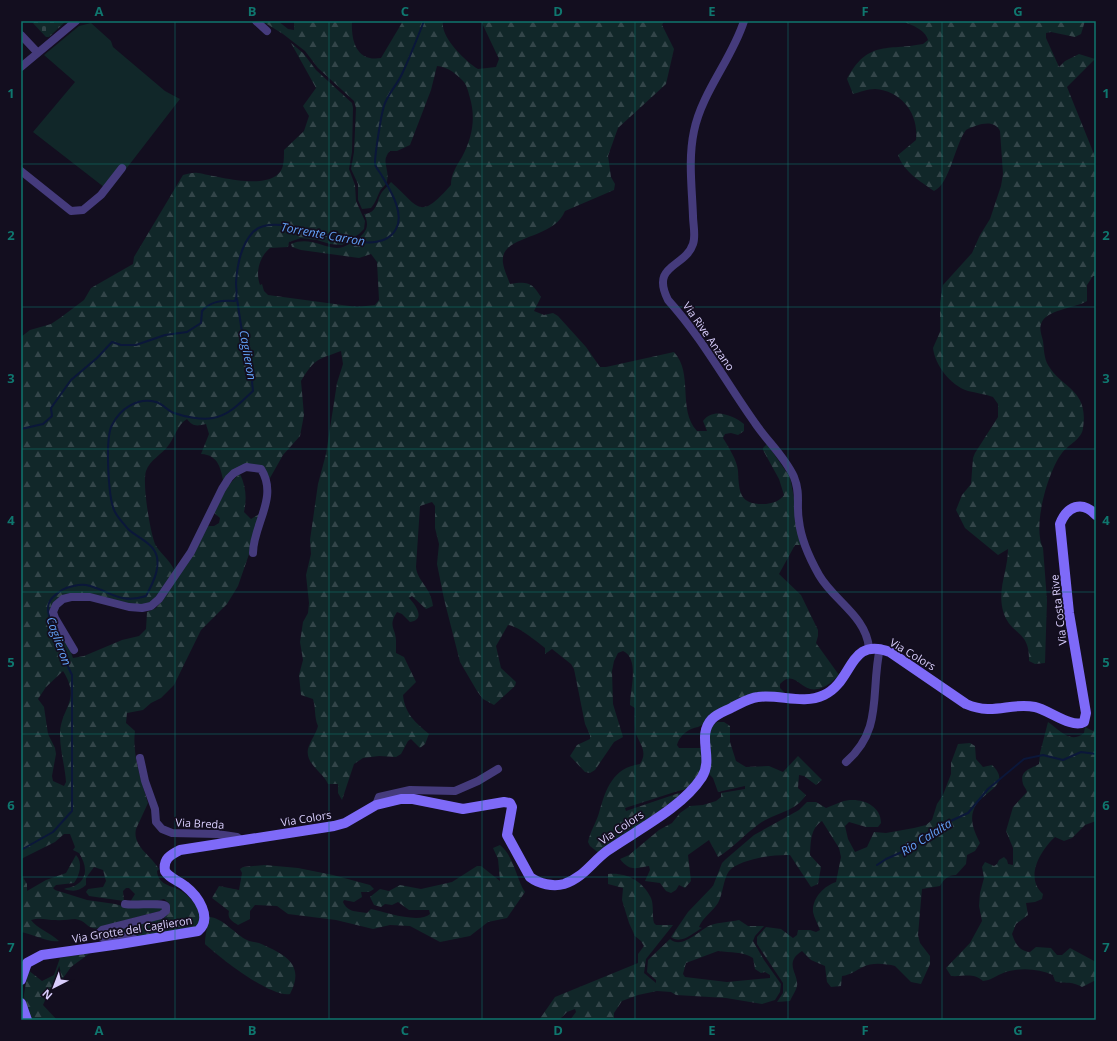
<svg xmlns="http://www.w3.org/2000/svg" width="1117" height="1041" font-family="'Open Sans',sans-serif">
  <defs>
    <pattern id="forest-firs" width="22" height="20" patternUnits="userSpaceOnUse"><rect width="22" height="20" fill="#112729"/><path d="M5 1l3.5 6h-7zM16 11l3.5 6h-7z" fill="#334549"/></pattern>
    <pattern id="cemetery-stones" width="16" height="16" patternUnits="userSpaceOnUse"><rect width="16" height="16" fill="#112729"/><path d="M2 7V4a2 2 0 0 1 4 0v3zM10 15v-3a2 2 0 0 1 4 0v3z" fill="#334549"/></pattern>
  </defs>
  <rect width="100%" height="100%" fill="#130e1f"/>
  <!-- forest -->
  <g fill="url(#forest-firs)" fill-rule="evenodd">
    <path d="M262,21H278L288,29L294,30V21H352C351,40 356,62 381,58L403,21H443C440,37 465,61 478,69L496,67L499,59L481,21H664L662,25L674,49L666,84L618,128L608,156L611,177L615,184L614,190L565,211C553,241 499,234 503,263C504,270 508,278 510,284C527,281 532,282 541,297L534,311L544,315L553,313L558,316L586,347L600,367H606L674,352C694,374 677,409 697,431H707L703,421C713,407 733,415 744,424V431L738,435L731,433L725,434L723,438C729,448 737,460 738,471C739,494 740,505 766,504C773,503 780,501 784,495L779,479L763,450V448L767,444L790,477L803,545H795L779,574L801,595L818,630V636L816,643L839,675C834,680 828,686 821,688C801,696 796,667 780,684V688L785,693L768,695L698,727C689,728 679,736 677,745L679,748H702L703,770L688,789L678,791L625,808L626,811L679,793L681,795L600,854L590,846L588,842C590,832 596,823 599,813C606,788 613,768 640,764C648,752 640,744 636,734C634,726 635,716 635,708L630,705C630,690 640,659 623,651L618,653L614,661L612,671L613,704L623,737L614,742L595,770L590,773L585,772L570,756L577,745L590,739V735L585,724L574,669L571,664L552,649L545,654V648C536,641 518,626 508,625L496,646L501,668L516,682L515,686L494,705L483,699L477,691L460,662L444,599L437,564L439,544L435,528V506L432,502L420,506L416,567C417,581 431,587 433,606L426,609L412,596L409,598C416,605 426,620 410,622L402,614L397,612C388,626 395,627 396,640C396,644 396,649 396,653L404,657L416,682L403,695C405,714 415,722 429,734L425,744L420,748L411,739L408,741L401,754L396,757L379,756L363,758L354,764L342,800L338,793V784H328C323,772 305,764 308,749C310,741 316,734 318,726C314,717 316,708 313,699L301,695L299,675L303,660L300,642L303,622L308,613L309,603L306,575L311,554L310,540L318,484L326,454L337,383L343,364L341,351C317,360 315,358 301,381L304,415L300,436L283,455L270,478L261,472L247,469L224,485C221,469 219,455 201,454L209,434L206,424C197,426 193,427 187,419C178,424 175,437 168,446C162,454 150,460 146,471C142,484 150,531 155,544C159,552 169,559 175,571L154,606L95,600H68L55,610L73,658L84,656L122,640L139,636L146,629L147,612L156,608L163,600L207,526H214L219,523L220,518L213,512C221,498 227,484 240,474C246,487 247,498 244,512L251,519L264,511L238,586L227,604L201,630L174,685L161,698L151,703L143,710L127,713L126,723L135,731C132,754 141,781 148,803L136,829C132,846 152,856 159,869L157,871C158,887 175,885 184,893C190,897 199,908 200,915C201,919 199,924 199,928L140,938L104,935L102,932L151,919L164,918L169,912V903L164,899L146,903L130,902L135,894L129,888H126L123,891L124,901L89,896L86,892L88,889L103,887L106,881L103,870L94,867L86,878V885C79,891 74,892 64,889C67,887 72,888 76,885C89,877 86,864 79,853L73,850L75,847L70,834H64L55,842L21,859V337L30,330L51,324L60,318L84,300L91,288L133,264L134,257L183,175C188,174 193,172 198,173C217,176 277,194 283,165C284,161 284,154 284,150L304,131L309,116L303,106L316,88L291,43L303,53L316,70L352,103L353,108L352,152L349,169L355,185L356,201L365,221L364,229L359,234L342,245L330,244L317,240L301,238L289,242L288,247L270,248C260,256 255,272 260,285L262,284L264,291L268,295L357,307L375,305L379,300L377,262L371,254L359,258L301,250L292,247L291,244C312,235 327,252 343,247C346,246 350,243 354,241C365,234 371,227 364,214C378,213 376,201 382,192C385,188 389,185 391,182C420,208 419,221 451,185C451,174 456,167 462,157C472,138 476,119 470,98C468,91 467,84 461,79C454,72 447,67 437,66L431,90L410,145L397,151H390C380,161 390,169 387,181C387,185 382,187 380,191C377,197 376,202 371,208L362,209L358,200V184L351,169L354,152L356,108L354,101L318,68L305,51L283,34ZM63,671C82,701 60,708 60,735C60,751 65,766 66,782L64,786L53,781L52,776L56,754L55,748L48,734L44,707L38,699L46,687Z"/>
    <path d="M902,21H1085L1081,34L1075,37L1051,32L1046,33V38L1059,67L1065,61L1079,54L1095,59L1067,87L1096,159V276H1093L1087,285V301C1074,309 1046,309 1041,324C1039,329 1042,336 1043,341C1044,349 1044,358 1048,365C1062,389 1089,389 1083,428C1082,439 1068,445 1062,453C1048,471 1032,527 1043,548L1047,600L1045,663L1035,664L1029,661C1030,630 1012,636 1004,614C996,591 1008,571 1008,549L998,555L965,528L956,510L962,495L971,484L973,458L975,453L998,417V404L993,397C985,394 976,393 968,391C950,385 935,365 933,348L940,332V303L943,285L972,253L980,235L990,219L1001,186L1003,174L1000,131C994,118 976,125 966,130C955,144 950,184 934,191C920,181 904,172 898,155L916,140C919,114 902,91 875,89C868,89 860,92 853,94L847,79C868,40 886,51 923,44L928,40C925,29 911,25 902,21Z"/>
    <path d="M717,722H724L730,726V742L736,761L746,767L769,766L783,772L798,756L822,780L816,785L804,776L799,775L798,788L806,795C794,813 776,812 759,824C745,834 733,848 718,857L709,840L688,855L691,881L685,888L679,885L676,890L671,893L666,891L660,883L645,881L650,870L649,866C636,868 630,872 620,859L629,855L659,830L672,823L680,813L690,806L703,805L716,801L721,797V793L745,789V786L718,792L713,778L708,773V730Z"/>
    <path d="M1048,722C1061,731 1070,744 1084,733L1085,727L1093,731L1096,728V821L1085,825L1072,838L1064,841L1055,837C1041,850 1024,877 1043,894L1042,899L1035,902L1026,903L1028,915L1016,924L1012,934C1015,943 1019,951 1030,952L1036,947L1051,948L1057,955H1062L1070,948L1096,962V980L1082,987C1070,980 1065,985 1055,981L1053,975C1037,968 1017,967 1001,974C994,977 991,980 983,981C973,972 963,977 951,976L946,968L970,943L982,921L979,906L980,893L984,878L982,867L985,862L994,866L997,864L999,860L1004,857L1007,860L1008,864L1013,865V848L1006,831L1013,807L1027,792C1026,788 1024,787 1023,784C1019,770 1031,769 1039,764L1040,753Z"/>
    <path d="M970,743L975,746L976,759L983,767L992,765C1014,786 980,792 974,809C969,821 975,833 980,843L975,851L967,855L966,864L956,875C948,875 944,879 940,886L922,889L918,935L920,943L930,956V964L921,984L911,982L895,966C886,964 872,962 863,967C856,970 851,975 842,976L841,986L831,987L827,982L825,966L811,960L802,951C783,963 799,974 797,986C796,991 792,996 790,1001L777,1002L783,993V983L757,944V937L766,927L781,929L793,938L797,935L798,930H810L816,932L820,930C818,924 814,918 813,912C812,898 824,886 836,882L841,857L839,848L822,821C810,829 811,842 810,855L821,867L818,884L811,887L790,855C776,854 739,859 729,871C723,880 723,894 718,903C712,912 703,917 699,927L702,928C693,933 681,945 671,937L688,912L713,886L722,863L726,859L754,835L799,810L807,802H816L826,808C831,806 836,804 841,802C858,796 881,804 881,823L878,827H866L849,822L845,826L848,839L855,852L867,847L874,832L886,833L914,828L926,825L932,820L937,804L943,795L951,774V763L958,744Z"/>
    <path d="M500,845C514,856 516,878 525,892L507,918L488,922L470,936L440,942L410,926L390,925L373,929L336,920L288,914L277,906L255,905L250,911V919L238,925C232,921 227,919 229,911L212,898L219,886L239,890L242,873L240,869L243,867L265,865L298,868L333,875L370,885L374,889L369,892H361L362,897L354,902L344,900L343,902C348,913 357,911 367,913L371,909C385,912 419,924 430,914L429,910H409L398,902L392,905L385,904L381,907L374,905L370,897L380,889L389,891L400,885L421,889L452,882L477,866H481L500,881L498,859L493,848Z"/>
    <path d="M76,855C83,862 80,875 74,883L56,885L53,888L55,890L87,900L115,904L126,907H162L164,910L103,926C88,934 88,920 75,919C69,919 62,921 56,920C47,920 40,917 31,920C36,928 51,933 59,941C48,943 33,934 21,932V874L27,884V891L46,880L66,873Z"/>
    <path d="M608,874C626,872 643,881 651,898C654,905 652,916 654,923L656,925H673L646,959L644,973L656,983V980L647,972L648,960L670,939C682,950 699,930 711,925C720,922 729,922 739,920L748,926H764L755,936L753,941L764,960L781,984L780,992L775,1000L762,1004L726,998L676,995L671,992L657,991L638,995L622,1001L614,1013V1018L570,1020L576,1012L575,1009L567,1012L559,1020H539L555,997L638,963V954L644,946L641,941L635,936L629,923L622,900L623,888L608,884ZM718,951C731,953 742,951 753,958L755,969L761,973L765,972L770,975V978L727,982L685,977L683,974L686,963Z"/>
    <path d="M208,917C221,916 236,935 247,940C251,942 256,942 259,943C284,954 306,964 290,994C271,998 220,958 205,944C205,934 208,926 208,917Z"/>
    <polygon points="90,953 71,967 61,981 50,989 43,1005 57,1020 29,1020 23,1001 28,970 42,981 54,975 60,958"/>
  </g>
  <!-- cemetery -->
  <polygon fill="url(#cemetery-stones)" points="31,21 66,21 49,37 46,37"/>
  <!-- garden -->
  <polygon fill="#112729" points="91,23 111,41 113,47 165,91 180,99 109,191 33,132 75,82 44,55 79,26"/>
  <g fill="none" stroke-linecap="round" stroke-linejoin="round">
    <!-- stream -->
    <g stroke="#0b173a" stroke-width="2">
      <path d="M21,429L43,424L52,416L51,408L71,380L97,358L112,342L121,345H136L165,335L187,332L201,323L202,311C211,301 222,300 235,301C238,296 236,288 236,283C237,266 241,245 253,232C280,204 374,269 396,229C405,213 390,190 382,176C380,172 375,167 375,163C375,154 381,115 384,106C387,95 397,85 402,74C410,57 417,39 424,21"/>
      <path d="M21,850L53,832L72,811V675C66,663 48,620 48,609C48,599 55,595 62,590C67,587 79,584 86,585C110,590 119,605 146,596C153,583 163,564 154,550C149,541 135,536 128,529C124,524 118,518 115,512C108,499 105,438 112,425C120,409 137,397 156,402C163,404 168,411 174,413C185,417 202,420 213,418C230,415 241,402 253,391L252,382L254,374L242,332L237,299"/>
      <polyline points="877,865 886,859 911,848 942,825 968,813 988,789 1024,759 1043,755 1063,760 1081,752 1096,754"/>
    </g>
    <!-- street -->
    <g stroke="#453b7c" stroke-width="8">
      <polyline points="256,21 267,31"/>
      <path d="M744,21C732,59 702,92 694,131C688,159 692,188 693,216C693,224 696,236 693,244C685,268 650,264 668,300C703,339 725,381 755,423C767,441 785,457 794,477C801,494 796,505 799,521C801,540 810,559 819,575C834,601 866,616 869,648"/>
      <polyline points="21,35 37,52"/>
      <polyline points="21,67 76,21"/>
      <polyline points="21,171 71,211 83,210 101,195 122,168"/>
      <path d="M74,650L55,618L53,612L56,605L63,599L71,597H90L129,607L142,608L151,606L159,599L191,552L222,489L229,478L234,473L246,467L261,469C279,497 253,525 253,553"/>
      <polyline points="140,758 145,781 155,809 156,822 162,829 172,833 217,834 237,837 241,840"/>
      <path d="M846,762C884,729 870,692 880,648"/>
      <polyline points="376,805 379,797 410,790 455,791 478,781 498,769"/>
      <path d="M125,904C134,906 161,902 166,906V911L161,915L102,930L98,934L103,938C115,937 127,934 138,941"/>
    </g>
    <!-- secondary -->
    <g stroke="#7e6af8" stroke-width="10">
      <path d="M21,980L27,963L42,955L120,944L198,931C213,918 198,896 185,886C178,880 170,879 165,871C163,859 170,855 180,850L334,826L345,823L376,805L401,799H413L463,809L504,802L510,803L512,807L507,835L530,877C539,884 553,887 564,884C583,878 592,862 607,851C637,830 682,808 702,777C714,758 696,736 712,719C718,713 726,711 733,707C741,703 749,698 758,697C780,694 803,705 824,695C854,681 848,636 890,652L966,704C994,716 1009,702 1035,707C1049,710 1072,729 1084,722L1086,713L1069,613L1060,524C1067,506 1082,500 1096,515"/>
      <polyline points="21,1003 27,1020"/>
    </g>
  </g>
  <!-- grid -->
  <path fill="none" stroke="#0f766e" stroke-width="1" stroke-opacity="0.55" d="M175,21V1020M329,21V1020M482,21V1020M635,21V1020M788,21V1020M942,21V1020M21,164H1096M21,307H1096M21,449H1096M21,592H1096M21,734H1096M21,877H1096"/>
  <g text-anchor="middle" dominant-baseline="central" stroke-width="3.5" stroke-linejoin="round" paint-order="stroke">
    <!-- street labels -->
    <g font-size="11" fill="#d9cefd" stroke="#130e1f">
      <text transform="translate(709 336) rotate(55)">Via Rive Anzano</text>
      <text transform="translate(1058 610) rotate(-97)">Via Costa Rive</text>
      <text transform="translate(913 654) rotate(31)">Via Colors</text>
      <text transform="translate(306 818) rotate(-9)">Via Colors</text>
      <text transform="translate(200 823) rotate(3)">Via Breda</text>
      <text transform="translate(621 827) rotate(-34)">Via Colors</text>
      <text transform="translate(132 929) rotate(-9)">Via Grotte del Caglieron</text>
    </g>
    <!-- water labels -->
    <g font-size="12" font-style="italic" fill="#62a1f7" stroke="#130e1f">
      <text transform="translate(323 234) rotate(10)">Torrente Carron</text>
      <text transform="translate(248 355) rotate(80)">Caglieron</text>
      <text transform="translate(59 641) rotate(70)">Caglieron</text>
      <text transform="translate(926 837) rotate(-32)">Rio Calalta</text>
    </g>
  </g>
  <!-- border -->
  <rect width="1117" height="1041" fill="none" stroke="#130e1f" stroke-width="44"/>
  <!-- north arrow -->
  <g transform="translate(54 987) rotate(222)" stroke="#130e1f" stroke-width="3" paint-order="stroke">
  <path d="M0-3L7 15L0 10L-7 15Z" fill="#d9cefd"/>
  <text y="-6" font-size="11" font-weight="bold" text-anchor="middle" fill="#d9cefd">N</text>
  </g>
  <rect x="22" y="22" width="1073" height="997" fill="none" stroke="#0f766e" stroke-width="1.5"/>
  <g font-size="13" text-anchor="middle" font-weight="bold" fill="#0f766e">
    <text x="99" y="16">A</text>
    <text x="252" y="16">B</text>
    <text x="405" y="16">C</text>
    <text x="558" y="16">D</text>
    <text x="712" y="16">E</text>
    <text x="865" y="16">F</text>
    <text x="1018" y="16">G</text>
    <text x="11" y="98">1</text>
    <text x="1106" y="98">1</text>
    <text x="11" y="240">2</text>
    <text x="1106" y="240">2</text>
    <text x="11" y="383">3</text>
    <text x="1106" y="383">3</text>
    <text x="11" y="525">4</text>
    <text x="1106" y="525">4</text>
    <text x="11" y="667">5</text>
    <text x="1106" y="667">5</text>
    <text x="11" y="810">6</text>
    <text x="1106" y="810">6</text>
    <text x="11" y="952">7</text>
    <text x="1106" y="952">7</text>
    <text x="99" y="1035">A</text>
    <text x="252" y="1035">B</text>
    <text x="405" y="1035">C</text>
    <text x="558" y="1035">D</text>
    <text x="712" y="1035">E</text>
    <text x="865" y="1035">F</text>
    <text x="1018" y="1035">G</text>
  </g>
</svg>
